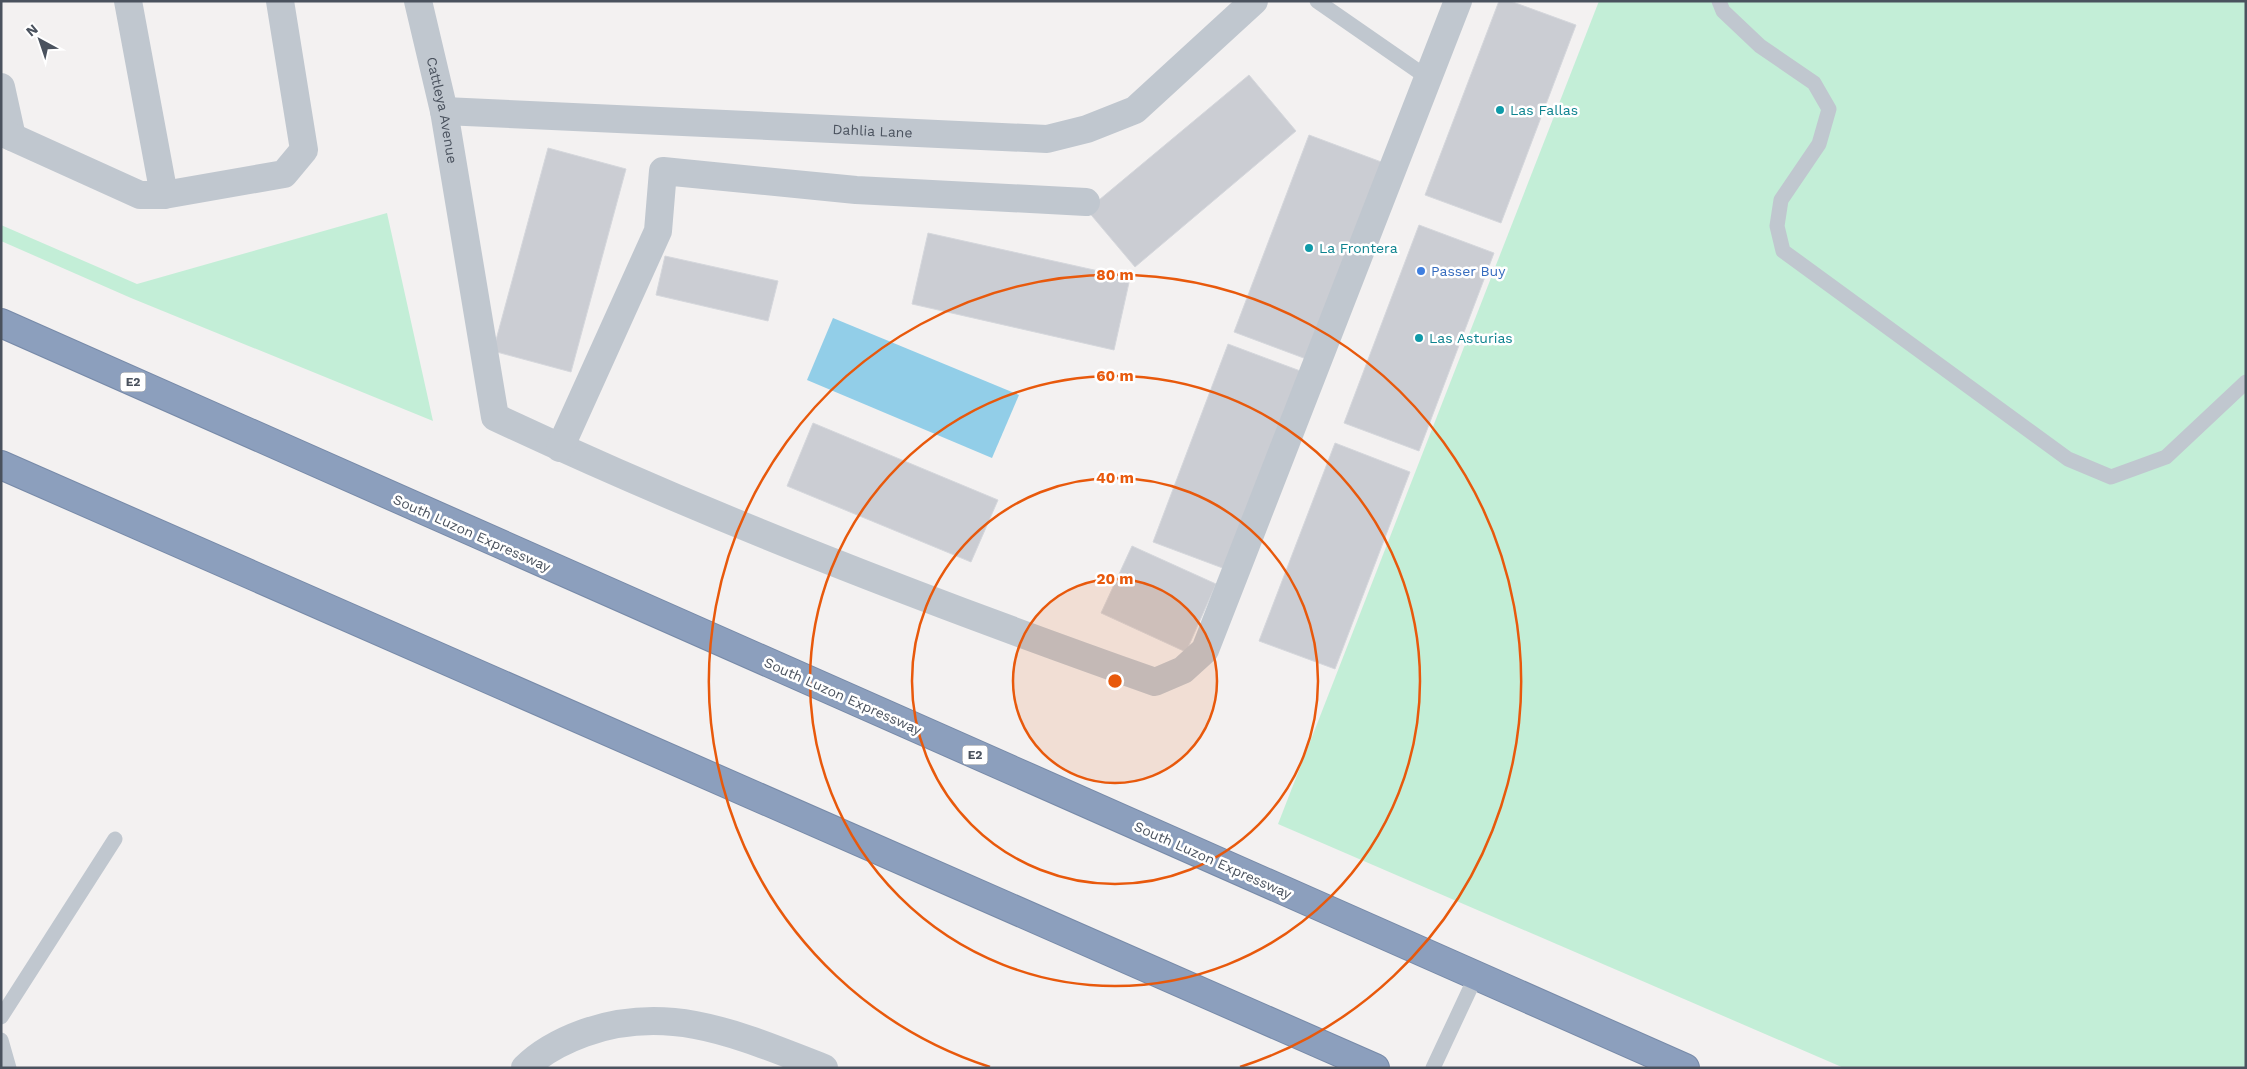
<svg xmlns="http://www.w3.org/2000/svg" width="2247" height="1069" font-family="'Work Sans',sans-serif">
  <rect width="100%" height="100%" fill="#f3f1f1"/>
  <!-- green -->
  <g fill="#c3eed7">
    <polygon points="1599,1 2246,1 2246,1068 1844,1068 1278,824"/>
    <polygon points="387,213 433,421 131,298 1,241 1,225 137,284"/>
  </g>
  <!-- water -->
  <polygon fill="#92cee8" points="833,318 1019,395 992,458 807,380"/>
  <!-- building -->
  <g fill="#cbcdd3" stroke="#d5d7dc">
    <polygon points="1499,1 1510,1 1576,25 1501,223 1425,195"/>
    <polygon points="1249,75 1296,131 1135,267 1087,210"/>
    <polygon points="1309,135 1384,163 1309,360 1234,332"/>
    <polygon points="548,148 626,169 571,372 493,351"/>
    <polygon points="1419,225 1494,253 1419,451 1344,423"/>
    <polygon points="928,233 1130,278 1114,350 912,304"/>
    <polygon points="665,256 778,281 768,321 656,295"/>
    <polygon points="1228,344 1303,372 1228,570 1153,542"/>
    <polygon points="813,423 998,500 971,562 787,486"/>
    <polygon points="1335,443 1410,472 1335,669 1259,641"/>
    <polygon points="1132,546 1216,584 1186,652 1101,613"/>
  </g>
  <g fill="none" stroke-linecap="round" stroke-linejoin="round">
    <defs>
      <g id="motorway">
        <polyline points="1,323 1685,1068"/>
        <polyline points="1,465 1375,1068"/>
      </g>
    </defs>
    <!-- motorway casing -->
    <use href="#motorway" stroke="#778aa8" stroke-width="30"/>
    <!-- service -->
    <g stroke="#c0c7cf" stroke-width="15">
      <polyline points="1317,1 1428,78"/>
      <polyline points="1719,1 1723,11 1760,46 1814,83 1829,109 1819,144 1781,200 1777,226 1783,251 2068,459 2111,477 2166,457 2246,382"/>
      <polyline points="1,1017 115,839"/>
      <polyline points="1,1040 9,1068"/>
      <polyline points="1433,1068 1476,976"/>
    </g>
    <!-- minor -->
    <g stroke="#c0c7cf" stroke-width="28">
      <polyline points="128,1 164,195"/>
      <path id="s1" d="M418,1L444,111L495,417C710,518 932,603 1155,682L1183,670L1205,650L1458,1"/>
      <polyline points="1,87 12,137"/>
      <path id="s2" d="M444,111L1047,139L1087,129L1135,110L1254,1"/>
      <polyline points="1,132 140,195 164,195 284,174 304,150 280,1"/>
      <polyline points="560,448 658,231 663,171 856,190 1086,202"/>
      <path d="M525,1068C541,1052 562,1041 584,1033C671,1002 743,1037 824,1068"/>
    </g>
    <!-- motorway -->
    <use href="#motorway" stroke="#8c9fbd" stroke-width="28"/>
  </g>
  <!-- distance rings -->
  <circle cx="1115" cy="681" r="102" fill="#e8590c" fill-opacity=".12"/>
  <g fill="none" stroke="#e8590c" stroke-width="2.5">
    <circle cx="1115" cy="681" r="102"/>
    <circle cx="1115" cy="681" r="203"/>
    <circle cx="1115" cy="681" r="305"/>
    <path d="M990 1067A406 406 0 1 1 1240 1067"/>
  </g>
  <!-- markers -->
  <g fill="#0f9aa8" stroke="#fff" stroke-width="2">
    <circle cx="1500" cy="110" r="5"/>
    <circle cx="1309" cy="248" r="5"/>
    <circle cx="1419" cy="338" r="5"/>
  </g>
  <circle fill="#3f7fe0" stroke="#fff" stroke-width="2" cx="1421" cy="271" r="5"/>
  <g text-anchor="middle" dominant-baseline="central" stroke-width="5" stroke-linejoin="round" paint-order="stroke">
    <!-- shield labels -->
    <g fill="#fff" stroke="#80868e" stroke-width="1">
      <rect x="120.5" y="372.5" width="25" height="19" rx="4"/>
      <rect x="962.5" y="745.5" width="25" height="19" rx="4"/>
    </g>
    <g font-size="12" font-weight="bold" fill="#4a525e">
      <text x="133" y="382">E2</text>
      <text x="975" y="755">E2</text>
    </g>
    <!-- culture labels -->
    <g font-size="14" fill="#0d838f" stroke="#fff" text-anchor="start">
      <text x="1510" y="110">Las Fallas</text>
      <text x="1319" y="248">La Frontera</text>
      <text x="1429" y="338">Las Asturias</text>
    </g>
    <!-- street labels -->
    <g font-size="14" fill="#4a525e" stroke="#fff">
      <text stroke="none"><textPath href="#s1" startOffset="112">Cattleya Avenue</textPath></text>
      <text stroke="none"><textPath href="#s2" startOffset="429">Dahlia Lane</textPath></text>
      <text transform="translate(472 533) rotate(24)">South Luzon Expressway</text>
      <text transform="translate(843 696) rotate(24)">South Luzon Expressway</text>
      <text transform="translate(1213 860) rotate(24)">South Luzon Expressway</text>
    </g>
    <!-- shop labels -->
    <g font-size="14" fill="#366cbe" stroke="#fff" text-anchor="start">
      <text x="1431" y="271">Passer Buy</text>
    </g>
  </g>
  <circle cx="1115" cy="681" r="8" fill="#e8590c" stroke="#fff" stroke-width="2.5"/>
  <g font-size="15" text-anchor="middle" font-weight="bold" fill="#e8590c" stroke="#fff" stroke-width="5" stroke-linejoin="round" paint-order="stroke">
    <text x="1115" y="280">80 m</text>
    <text x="1115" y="381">60 m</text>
    <text x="1115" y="483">40 m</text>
    <text x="1115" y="584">20 m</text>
  </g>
  <!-- border -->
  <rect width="2247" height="1069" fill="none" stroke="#4a525e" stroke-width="5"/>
  <!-- north arrow -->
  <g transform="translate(40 40) rotate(320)" stroke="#ffffff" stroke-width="4" paint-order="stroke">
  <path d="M0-4L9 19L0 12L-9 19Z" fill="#4a525e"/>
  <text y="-8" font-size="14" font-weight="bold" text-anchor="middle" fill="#4a525e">N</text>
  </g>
</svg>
